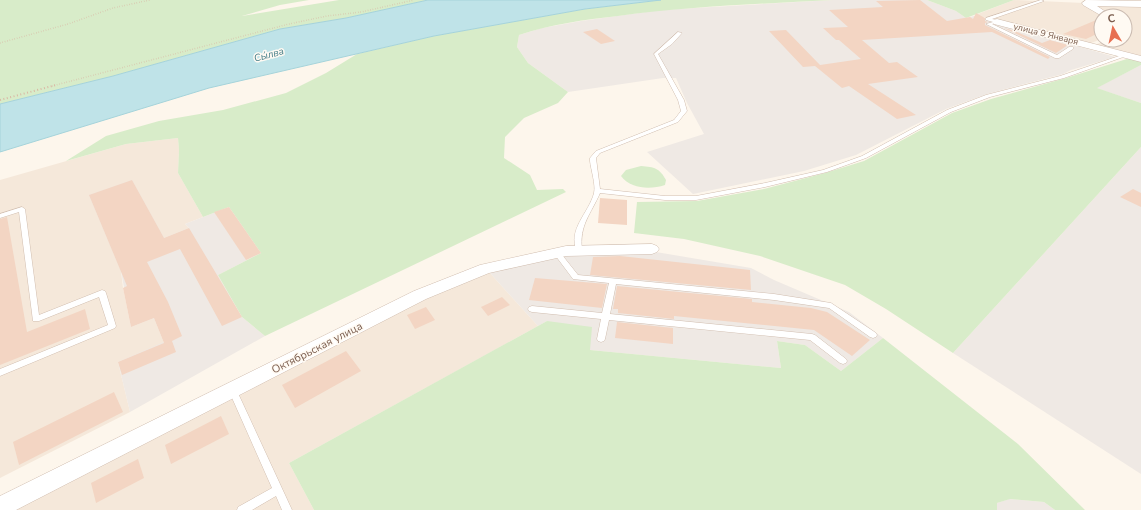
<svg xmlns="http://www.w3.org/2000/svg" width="1141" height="510" font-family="'Nunito Sans',sans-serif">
  <rect width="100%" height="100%" fill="#fdf6ec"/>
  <!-- residential -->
  <g fill="#f5e8da">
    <polygon points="1014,0 1084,3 1106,16 1101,16 1101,39 1089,44 975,15"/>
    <polygon points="1090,4 1141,5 1141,57 1095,45 1107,40 1125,40 1125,16 1110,16"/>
    <polygon points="178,138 179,150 178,173 203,217 185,224 189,228 164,238 121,271 123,288 131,327 154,318 164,343 118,362 130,412 0,478 0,180 126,144"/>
    <polygon points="489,272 538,326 289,463 314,510 4,510 424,297"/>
  </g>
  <!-- industrial -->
  <g fill="#efe9e4">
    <polygon points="833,0 927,0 956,11 966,18 974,16 1115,57 1071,70 1063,74 987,94 946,109 856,155 804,171 693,194 647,152 704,134 687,103 676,78 663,78 568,92 528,63 517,47 519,35 542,28 581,21 660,10"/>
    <polygon points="1141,65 1141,103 1096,88"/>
    <polygon points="1141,147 1141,474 953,353"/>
    <polygon points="132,180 164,238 189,228 185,224 229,207 261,253 218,275 242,317 265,336 130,412 118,362 164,342 154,318 131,327 121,271 89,195"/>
    <polygon points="650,251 751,268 774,280 849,312 883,338 841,371 805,345 777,341 781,368 590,350 547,321 538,326 489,272 568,252"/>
    <polygon points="1009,499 1044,502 1055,510 997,510 997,503"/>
  </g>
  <!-- green -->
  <g fill="#d8ecc9">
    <polygon points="0,0 309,0 280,5 242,16 339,0 428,0 346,18 280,29 113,76 0,104"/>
    <path d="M661,0H833C761,4 689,6 618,16C584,20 551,24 519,35L517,47L528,63L568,92L558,103L524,118L505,137L504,158L530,175L537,190L563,189L566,192L265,336L242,317L218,275L261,253L229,207L203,217L178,173L179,150L178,138L126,144L66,161L106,136L159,121L223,110L286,93L326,73L357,54L434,36L585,9Z"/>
    <polygon points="927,0 1014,0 966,18 956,11"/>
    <polygon points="1130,58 1141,61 1141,65 1097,88 1141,103 1141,147 953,353 886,309 845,285 760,256 684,239 634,233 637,202 697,201 764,189 825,173 864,161 952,113 991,99 1066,78"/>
    <path d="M641,166C655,167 659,168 666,180L665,185C650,190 631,189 621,176L626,170Z"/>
    <polygon points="547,321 592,327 590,350 781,368 777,341 805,345 841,371 883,338 1018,444 1085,510 1055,510 1044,502 1010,499 997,503 997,510 314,510 289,463"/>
  </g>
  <!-- water -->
  <polygon fill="#bfe3e8" stroke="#a5d3da" points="428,0 661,0 585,9 434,36 209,88 0,152 0,104 113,76 280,29 346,18"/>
  <!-- building -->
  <g fill="#f3d5c3">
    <polygon points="920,0 947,21 970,17 973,19 976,13 985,18 985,21 988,22 985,23 985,25 1050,57 1048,59 992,32 862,40 889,63 897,62 918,77 868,84 916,115 897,119 849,86 842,88 815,66 803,67 769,31 786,30 820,65 861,59 839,40 836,40 823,28 848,27 829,10 883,7 876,1"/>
    <polygon points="1101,18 1101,32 1086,39 1063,34"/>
    <polygon points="1004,28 1015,31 1042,43 1050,40 1068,45 1056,53"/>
    <polygon points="597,29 615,41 601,44 583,32"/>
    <polygon points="132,180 164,238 189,228 242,317 222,326 180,249 147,262 168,302 182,336 172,341 176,352 122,375 118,362 164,343 154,318 131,327 123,288 127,286 89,195"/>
    <polygon points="1133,189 1141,193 1141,207 1120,197"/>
    <polygon points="600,198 627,200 627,225 598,223"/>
    <polygon points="229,207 261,253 246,260 214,212"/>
    <polygon points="7,217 27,332 85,309 90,329 0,365 0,219"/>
    <polygon points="620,256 750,270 751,290 590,275 593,257"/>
    <polygon points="535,278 607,284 602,308 529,300"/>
    <polygon points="617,286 752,299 752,302 811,308 827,312 870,340 852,356 814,330 674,316 674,319 618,313 618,309 613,309"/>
    <polygon points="502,297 510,305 488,316 481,307"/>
    <polygon points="426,307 435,320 415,329 407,315"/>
    <polygon points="617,322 673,328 673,344 615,338"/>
    <polygon points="346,351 361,371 295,408 282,385"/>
    <polygon points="114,392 123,412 19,465 13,442"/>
    <polygon points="221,416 229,434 171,464 165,445"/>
    <polygon points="138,459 144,478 96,503 91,483"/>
  </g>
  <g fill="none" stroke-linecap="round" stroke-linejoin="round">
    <defs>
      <g id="service">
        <polygon points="1041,0 1044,1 992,19 997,20 999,22 992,24 1057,55 1069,47 1073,47 1073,49 1059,58 1055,58 986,24 993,22 986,20 986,18"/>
        <path d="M678,32L682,33L672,44L658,54L684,100L687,111L678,122L600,153L596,158L600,189L665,196H696L765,183L823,170L862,156L947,110L986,95L1060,76L1125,54L1129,55L1064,78L990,97L951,112L866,158L827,172L765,187L696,200H665L600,193C591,214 579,225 582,250L581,252H577C567,229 589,213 594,193C596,185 591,170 590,161V158L596,151L674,120L681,111L678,100L654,54Z"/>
        <polygon points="22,207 25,209 39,315 102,290 105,291 106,293 116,326 115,328 0,376 0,369 108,325 99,297 39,321 33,321 19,212 0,218 0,214"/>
        <polygon points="555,251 559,251 578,275 774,294 831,303 876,333 877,335 876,337 873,338 870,337 829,308 774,300 616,284 610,314 812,334 815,335 846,359 847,361 846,363 843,364 840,363 810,340 609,320 605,339 604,341 601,342 598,341 597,339 601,319 532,312 529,311 528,309 529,307 532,306 602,313 609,283 573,279 555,255 554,253"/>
        <polygon points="233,387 236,388 237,391 292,510 282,510 276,496 252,510 237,510 238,507 272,488 229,391 230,388"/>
      </g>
      <g id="minor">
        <polygon points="1086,0 1141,1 1141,7 1097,6 1112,16 1102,16 1083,5 1082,3"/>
        <polygon points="997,19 1141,56 1141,62 994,24 993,22 994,20"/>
        <polygon points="1125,24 1132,28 1125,32"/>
        <polygon points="652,244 657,246 659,249 657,252 652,254 566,256 489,273 426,299 16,510 0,510 0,496 414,291 480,265 566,246"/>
      </g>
    </defs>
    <!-- service casing -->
    <use href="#service" stroke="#d1beb0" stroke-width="1"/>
    <!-- minor casing -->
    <use href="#minor" stroke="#d1beb0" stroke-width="1"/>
    <!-- path-far1 -->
    <g stroke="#d9b8a5" stroke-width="1.5" stroke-dasharray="0.5 2" stroke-linecap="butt">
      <polyline points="0,43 68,24 113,8 150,0"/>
      <polyline points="52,86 289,24 327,16 361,12 414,0"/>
    </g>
    <!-- path -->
    <polyline stroke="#d9b8a5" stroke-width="2" stroke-dasharray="1 2.5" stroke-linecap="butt" points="0,100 56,85"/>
    <!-- service -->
    <use href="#service" fill="#fff" fill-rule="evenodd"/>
    <!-- minor -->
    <use href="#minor" fill="#fff" fill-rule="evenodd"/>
  </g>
  <g text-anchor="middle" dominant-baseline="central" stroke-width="3" stroke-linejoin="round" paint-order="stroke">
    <!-- far-street labels -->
    <g font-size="9" fill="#7a5c4d" stroke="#fffaf3">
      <text transform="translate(1046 34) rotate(14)">улица 9 Января</text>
    </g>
    <!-- far-water labels -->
    <g font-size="10" font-style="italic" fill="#437c86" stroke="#fffaf3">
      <text transform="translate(269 55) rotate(-15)">Сы́лва</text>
    </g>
    <!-- street labels -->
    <g font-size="11" fill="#7a5c4d" stroke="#fffaf3">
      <text transform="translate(317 348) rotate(-27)">Октябрьская улица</text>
    </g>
  </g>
  <!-- north arrow -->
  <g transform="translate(1113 28) rotate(351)"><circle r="19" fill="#fffaf3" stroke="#cabbb1"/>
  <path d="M0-3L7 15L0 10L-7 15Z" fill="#e76f51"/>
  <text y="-6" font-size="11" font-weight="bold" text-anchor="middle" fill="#7a5c4d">С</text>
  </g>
</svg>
